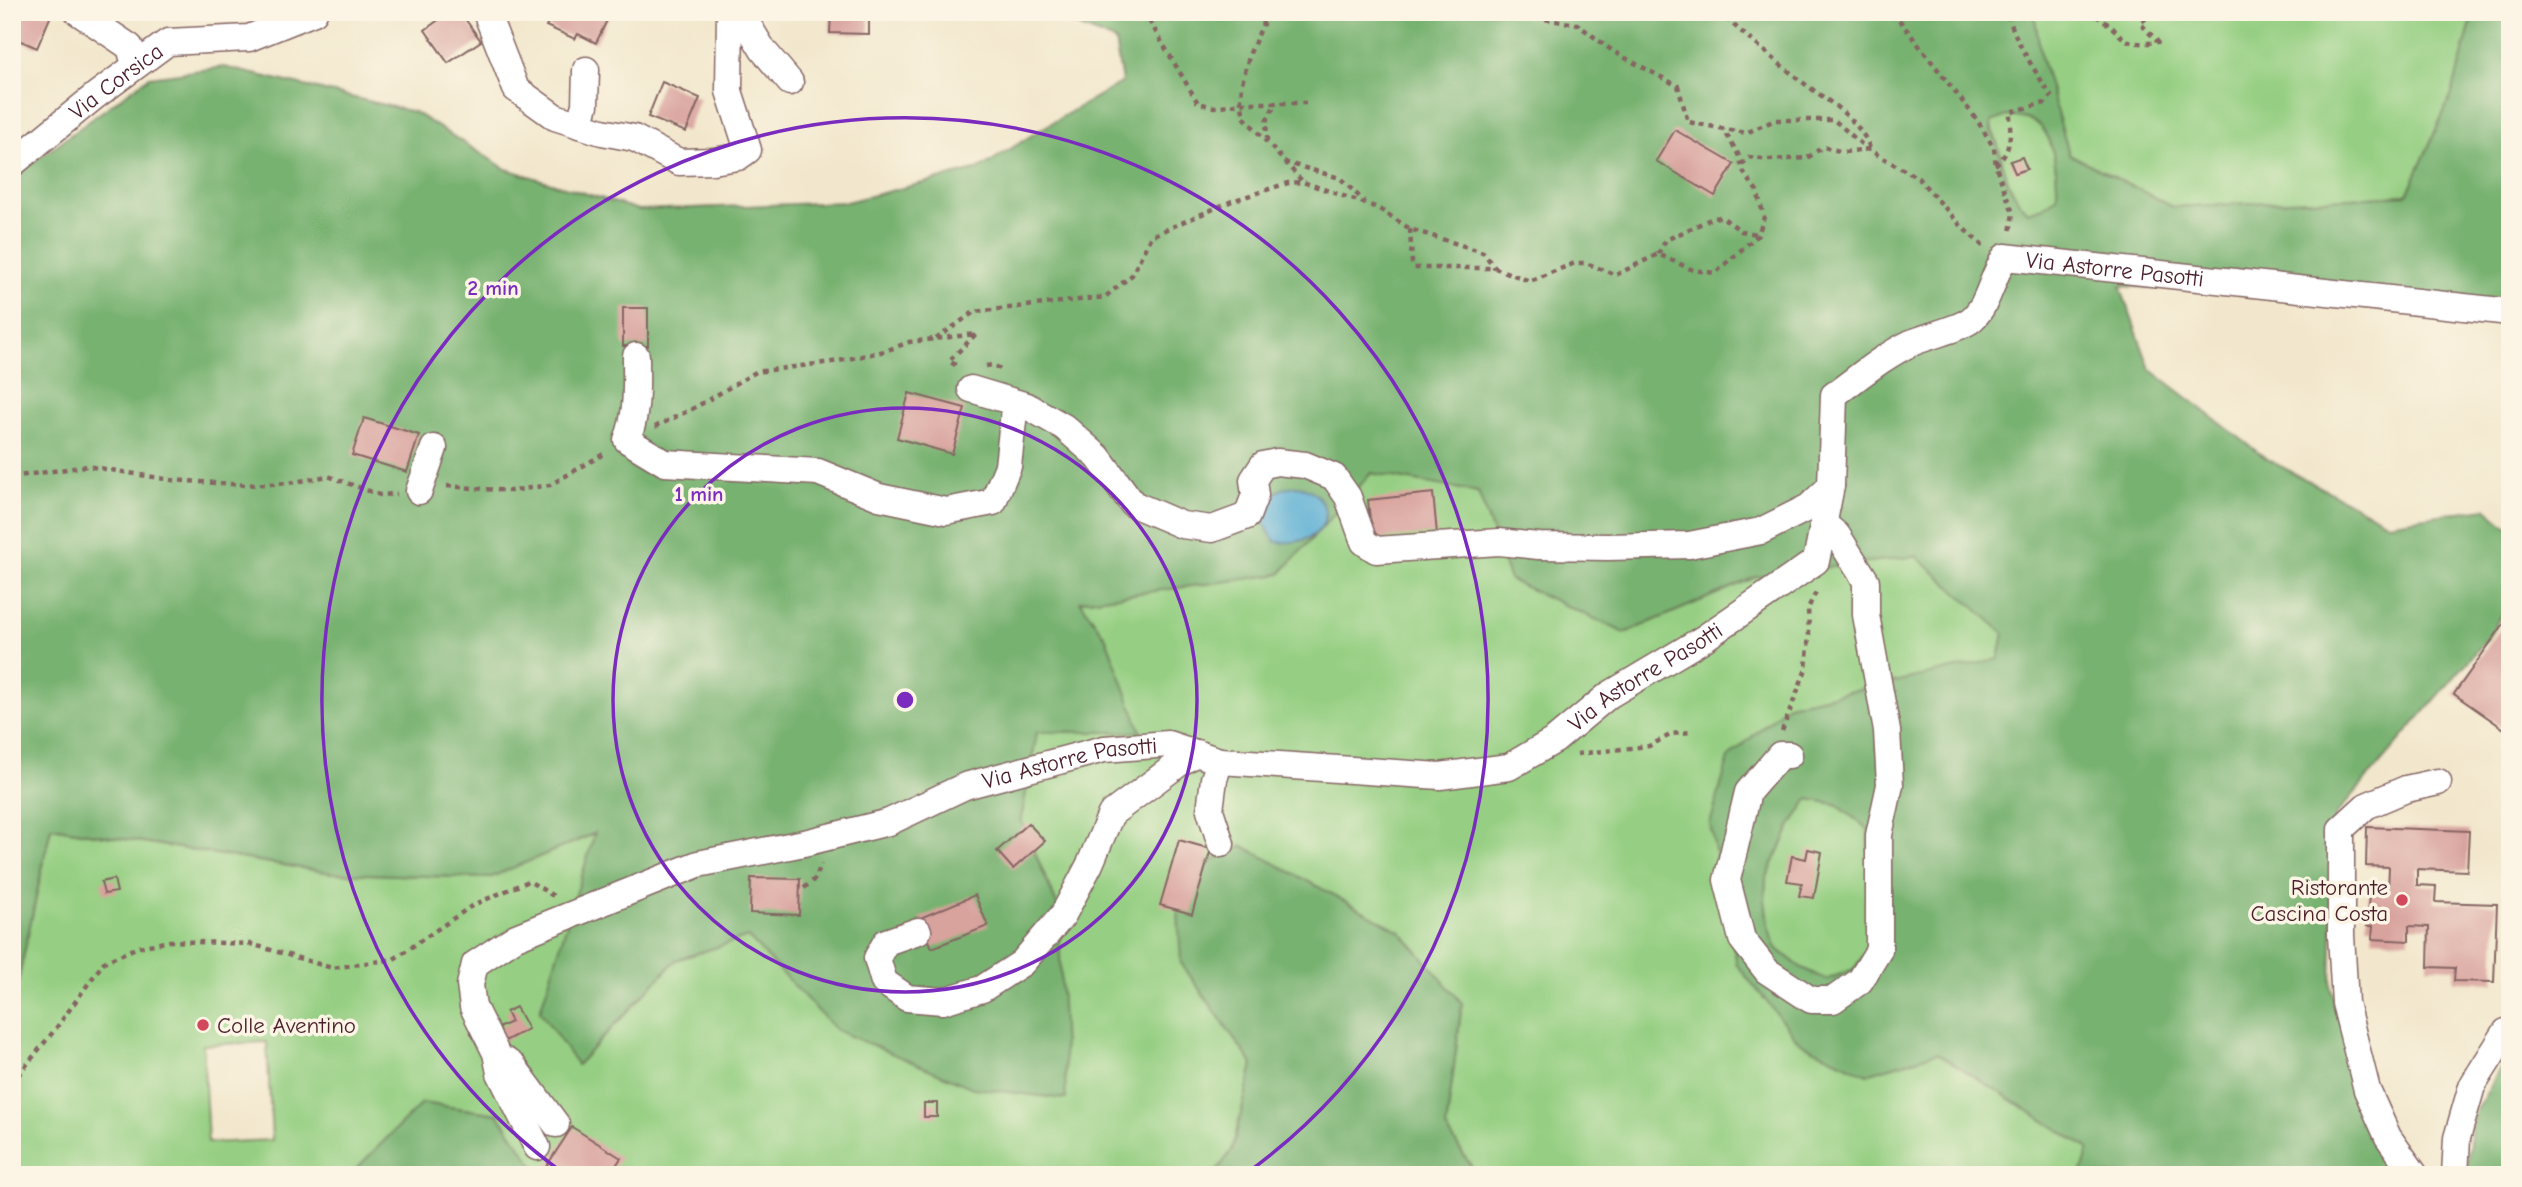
<svg xmlns="http://www.w3.org/2000/svg" width="2522" height="1187" font-family="'Comic Neue',sans-serif">
  <rect width="100%" height="100%" fill="#fcf5e5"/>
  <filter id="ink" filterUnits="userSpaceOnUse"><feTurbulence type="fractalNoise" baseFrequency=".0143" numOctaves="2"/><feDisplacementMap in="SourceGraphic" scale="14" xChannelSelector="R" yChannelSelector="G"/><feConvolveMatrix kernelMatrix="1 2 1 2 8 2 1 2 1" color-interpolation-filters="sRGB"/></filter>
  <filter id="wash" filterUnits="userSpaceOnUse"><feTurbulence type="fractalNoise" baseFrequency=".00686" numOctaves="4" result="noise"/><feDisplacementMap in="SourceGraphic" scale="28" xChannelSelector="R" yChannelSelector="G"/><feGaussianBlur stdDeviation="1.57" result="paint"/><feColorMatrix in="noise" values="0 0 0 0 0 0 0 0 0 0 0 0 0 0 0 0 0 1.4 0 .05"/><feComposite in="paint" operator="in"/></filter>
  <g filter="url(#wash)">
    <rect width="100%" height="100%" fill="#f2e7cc"/>
    <!-- green -->
    <g fill="#96cf83" stroke="#707757" stroke-width="2" fill-rule="evenodd">
      <polygon points="2034,12 2474,12 2452,94 2407,195 2173,207 2069,154 2040,56"/>
      <path d="M2007,116C2016,117 2027,118 2035,122C2055,133 2058,177 2057,197L2043,208L2028,212C2005,190 2006,170 1997,142C1995,134 1991,132 1991,122Z"/>
      <path d="M1371,473L1478,492L1510,580L1625,633L1756,577L1916,556L2004,633L1999,660L1788,705L1737,965L1867,1074L1937,1052L2090,1150L2081,1175H1477L1446,1128L1462,1003L1181,963L1253,1065L1232,1150L1214,1175H540L498,1114L422,1103L350,1175H12V1010L51,827L332,873L489,878L596,833L540,1011L578,1064L676,960L748,937L837,1030L1058,907L1021,820L1037,732H1140L1106,638L1080,601L1280,574ZM267,1042L272,1140L208,1143L203,1045Z"/>
      <polygon points="1808,799 1836,804 1868,829 1870,946 1854,969 1826,980 1800,967 1775,947 1768,926 1765,900 1766,879 1791,825"/>
    </g>
    <!-- forest -->
    <g fill="#78b271" stroke="#61684e" stroke-width="2" fill-rule="evenodd">
      <path d="M1044,12H2034L2041,56L2069,154L2173,207L2407,195L2452,94L2474,12H2510V320L2346,297L2120,286L2150,369L2267,459L2388,523L2485,508L2510,529V601L2488,638L2335,816L2331,987L2378,1151L2397,1175H2081L2089,1149L1937,1053L1867,1074L1800,1043L1737,965L1710,824L1729,757L1788,705L1999,659L2004,633L1916,556L1756,577L1625,633L1510,580L1478,492L1371,473L1280,574L1080,601L1106,638L1141,732H1037L1021,820L1058,907L1066,1099L973,1088L836,1030L748,937L676,960L577,1065L540,1011L595,833L489,878L332,873L51,827L12,1010V178L149,77L224,67L414,112L506,169L639,210L846,202L979,169L1043,128L1122,82L1115,41ZM2007,116C2016,117 2027,118 2035,122C2055,133 2058,177 2057,197L2043,207L2028,212C2012,196 2006,179 2000,157C1998,147 1997,140 1991,132V122ZM1808,799L1836,804L1868,829L1870,946L1854,969L1826,980L1800,967L1775,947L1768,926L1765,900L1766,879L1791,825Z"/>
      <polygon points="1243,846 1400,931 1462,1003 1446,1128 1477,1175 1214,1175 1232,1150 1253,1065 1181,963 1176,878"/>
      <polygon points="2510,1051 2510,1175 2466,1175 2473,1117"/>
      <polygon points="422,1103 498,1114 540,1175 350,1175"/>
    </g>
    <!-- water -->
    <path fill="#58aed4" stroke="#516680" stroke-width="2" d="M1295,486C1320,487 1337,516 1315,534C1305,542 1288,543 1276,542C1255,517 1261,491 1295,486Z"/>
    <g id="blocks">
      <!-- building -->
      <g fill="#d8a29d">
        <polygon points="12,12 52,13 37,48 12,37"/>
        <polygon points="449,12 460,12 481,41 448,63 425,30"/>
        <polygon points="553,12 611,12 596,43 578,34 575,39 546,26"/>
        <polygon points="831,12 869,12 869,34 830,33"/>
        <polygon points="662,82 700,98 686,132 648,117"/>
        <polygon points="1675,130 1734,164 1715,196 1656,161"/>
        <polygon points="2022,157 2027,169 2015,173 2010,161"/>
        <rect x="623" y="308" width="25" height="38"/>
        <polygon points="909,393 965,408 952,454 897,438"/>
        <polygon points="364,418 419,435 407,472 352,455"/>
        <polygon points="1433,493 1437,534 1372,540 1368,500"/>
        <polygon points="2510,615 2510,733 2454,694"/>
        <polygon points="1028,823 1045,841 1013,869 997,851"/>
        <polygon points="2367,827 2469,831 2467,871 2417,869 2417,885 2436,886 2435,902 2497,904 2494,982 2454,981 2455,968 2428,967 2429,927 2409,926 2409,941 2372,939 2373,926 2367,926 2369,893 2388,893 2389,867 2366,866"/>
        <polygon points="1179,840 1211,849 1192,914 1160,905"/>
        <polygon points="1808,849 1822,852 1814,898 1799,896 1802,883 1787,881 1792,856 1806,859"/>
        <polygon points="751,878 800,879 799,915 750,913"/>
        <polygon points="114,879 117,892 104,894 101,882"/>
        <polygon points="975,895 988,926 932,948 920,918"/>
        <polygon points="516,1007 528,1029 505,1041 498,1028 511,1022 506,1012"/>
        <rect x="924" y="1103" width="13" height="14"/>
        <polygon points="572,1127 621,1158 613,1170 621,1175 552,1175 544,1170"/>
      </g>
    </g>
  </g>
  <g filter="url(#ink)">
    <use href="#blocks" fill-opacity="0" stroke="#856563" stroke-width="2"/>
    <g fill="none" stroke-linecap="round" stroke-linejoin="round">
      <defs>
        <g id="minor">
          <polyline points="78,12 130,47 135,65"/>
          <polyline points="486,12 516,89 555,117 602,132 634,138 679,162 713,161 738,157 748,150 729,91 730,12"/>
          <polyline points="740,12 763,50 790,82"/>
          <polyline points="579,125 585,105 586,70"/>
          <path id="s1" d="M12,164L95,96L168,42L249,38L314,12"/>
          <path d="M636,356C636,385 638,413 627,440L665,463L818,472L879,497L946,511L993,502L1008,466L1015,403"/>
          <polyline points="971,389 1027,406 1064,427 1098,457 1133,504 1182,525 1212,529 1247,516 1255,495 1253,480 1263,465 1277,462 1305,465 1334,477 1348,497 1364,542 1376,550 1499,542 1539,546 1608,547 1689,545 1761,531 1809,507 1831,486"/>
          <polyline points="419,491 434,448"/>
          <polyline points="1789,755 1780,755 1748,792 1727,880 1742,939 1767,971 1811,1000 1833,1000 1860,981 1879,950 1879,835 1890,785 1887,731 1866,615 1866,581 1837,535 1824,524"/>
          <polyline points="1220,761 1214,779 1210,810 1221,844"/>
          <polyline points="918,931 886,942 877,958 884,982 907,998 943,1001 982,989 1022,963 1063,915 1090,864 1111,814 1178,764 1196,753"/>
          <polyline points="506,1061 513,1066 556,1124"/>
          <path id="s2" d="M537,1147L500,1073L496,1053L473,1007L470,985L475,964L516,937L698,864L804,843L889,822L965,786L1104,749L1168,744L1220,761L1440,776L1509,767L1555,740L1609,695L1703,639L1816,561L1831,486L1834,395C1859,377 1882,357 1911,343C1925,337 1962,328 1972,319C1989,304 1992,276 2005,257L2510,312"/>
          <polyline points="2415,1175 2388,1137 2367,1090 2345,1003 2341,935 2341,829 2366,806 2406,789 2438,782"/>
          <polyline points="2455,1175 2457,1138 2472,1086 2506,1032"/>
        </g>
      </defs>
      <!-- minor casing -->
      <use href="#minor" stroke="#856563" stroke-width="29"/>
      <!-- path -->
      <g stroke="#856563" stroke-width="4.5" stroke-dasharray="5 5" stroke-linecap="butt">
        <polyline points="1144,12 1198,103 1214,107 1242,103 1306,103"/>
        <polyline points="1259,12 1263,24 1250,53 1242,83 1241,101 1244,117 1303,182"/>
        <polyline points="1539,12 1544,19 1577,24 1614,52 1678,86 1688,122 1746,133 1775,120 1834,120 1866,148 1918,178 1964,229 1985,248"/>
        <path d="M1718,12C1746,35 1773,59 1801,81C1827,101 1858,117 1870,148"/>
        <polyline points="1893,12 1977,120 1994,148 1996,167 2013,213 2010,233"/>
        <path d="M2076,12C2083,13 2092,14 2098,17C2127,35 2117,47 2158,42L2140,23L2152,14L2160,12"/>
        <polyline points="1267,141 1266,121 1276,103"/>
        <polyline points="1284,162 1340,178 1364,201"/>
        <polyline points="1742,165 1749,157 1768,160 1807,158 1823,147 1844,152 1870,149"/>
        <path d="M1995,165C2013,152 2010,131 2010,112L2045,103L2051,96C2035,70 2016,44 2008,14L2014,12"/>
        <polyline points="1410,229 1412,263 1414,268 1495,268 1530,281 1575,263 1586,263 1616,275 1658,254 1693,270 1715,273 1758,235 1764,217 1757,191 1744,173 1738,154 1724,130"/>
        <polyline points="1658,254 1666,240 1713,218 1722,217 1741,231 1757,234"/>
        <polyline points="936,339 974,312 1105,297 1132,275 1151,236 1232,201 1288,183 1303,182 1378,208 1410,229 1483,252 1495,268"/>
        <polyline points="986,366 993,365 1004,371"/>
        <polyline points="655,427 696,407 756,372 839,361 885,351 909,342 976,334 949,361 960,368"/>
        <polyline points="12,477 87,466 171,480 246,485 289,483 328,476 380,495 397,494"/>
        <polyline points="447,486 510,491 550,485 607,452"/>
        <polyline points="1782,731 1806,669 1809,635 1808,608 1816,592"/>
        <polyline points="1577,754 1649,746 1672,734 1692,732"/>
        <polyline points="804,888 816,878 821,864"/>
        <polyline points="12,1083 57,1027 104,962 138,947 170,941 251,944 332,968 394,959 473,905 529,881 555,897"/>
      </g>
      <!-- minor -->
      <use href="#minor" stroke="#fff" stroke-width="26"/>
    </g>
  </g>
  <!-- distance rings -->
  <g fill="none" stroke="#7b2cbf" stroke-width="3.5">
    <circle cx="905" cy="700" r="292"/>
    <path d="M566 1175A583 583 0 1 1 1244 1175"/>
  </g>
  <!-- markers -->
  <g fill="#d1495b" stroke="#fcf5e5" stroke-width="2.5">
    <circle cx="2402" cy="900" r="7"/>
    <circle cx="203" cy="1025" r="7"/>
  </g>
  <g text-anchor="middle" dominant-baseline="central" stroke-width="7" stroke-linejoin="round" paint-order="stroke">
    <!-- street labels -->
    <g font-size="23" fill="#4a1f2b" stroke="#fcf5e5">
      <text stroke="none"><textPath href="#s1" startOffset="133">Via Corsica</textPath></text>
      <text stroke="none"><textPath href="#s2" startOffset="2154">Via Astorre Pasotti</textPath></text>
      <text stroke="none"><textPath href="#s2" startOffset="1440">Via Astorre Pasotti</textPath></text>
      <text stroke="none"><textPath href="#s2" startOffset="831">Via Astorre Pasotti</textPath></text>
    </g>
    <!-- poi labels -->
    <g font-size="23" fill="#4a1f2b" stroke="#fcf5e5" text-anchor="end">
      <text x="2388" y="887">Ristorante<tspan x="2388" dy="26">Cascina Costa</tspan></text>
      <text x="217" y="1025" text-anchor="start">Colle Aventino</text>
    </g>
  </g>
  <circle cx="905" cy="700" r="10" fill="#7b2cbf" stroke="#fcf5e5" stroke-width="3.5"/>
  <g font-size="21" text-anchor="middle" font-weight="bold" fill="#7b2cbf" stroke="#fcf5e5" stroke-width="7" stroke-linejoin="round" paint-order="stroke">
    <text x="493" y="295">2 min</text>
    <text x="699" y="501">1 min</text>
  </g>
  <!-- margin -->
  <rect width="2522" height="1187" fill="none" stroke="#fcf5e5" stroke-width="42"/>
</svg>
